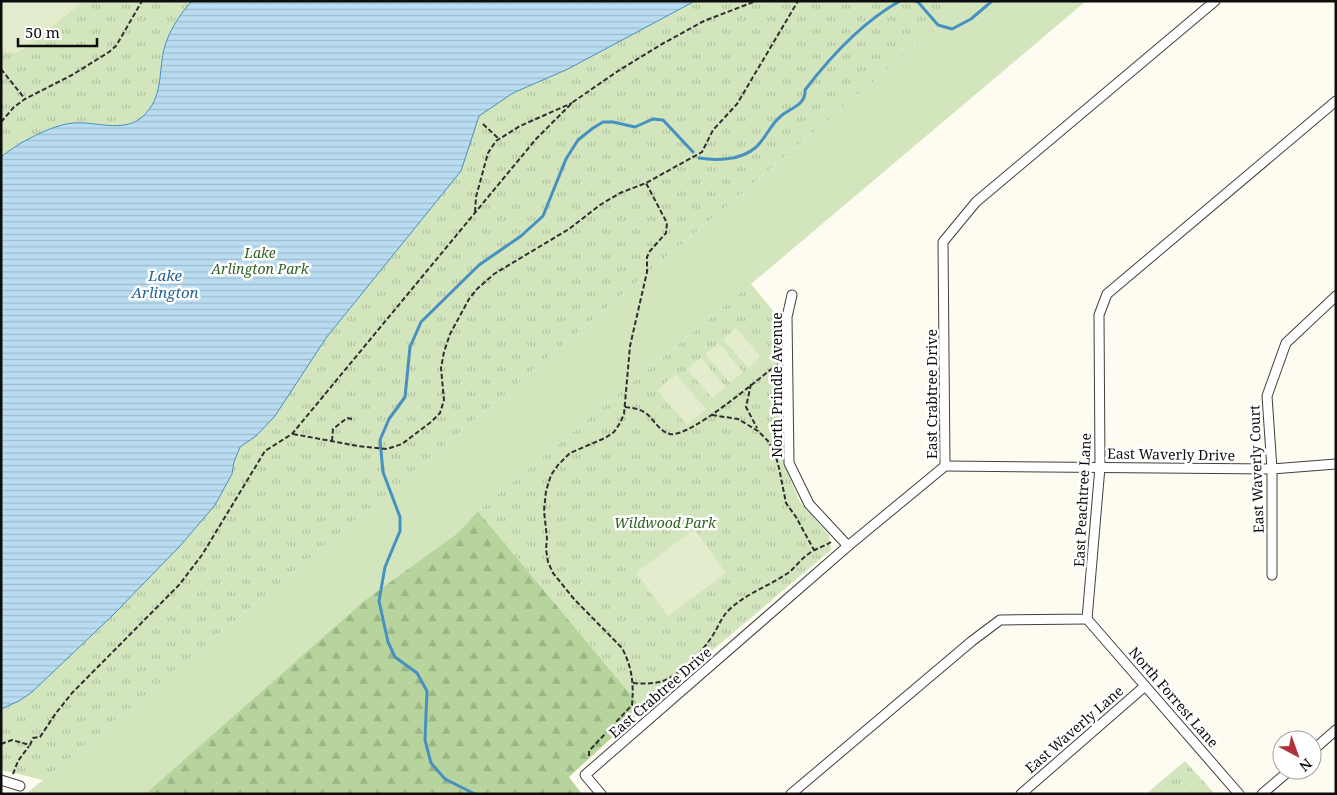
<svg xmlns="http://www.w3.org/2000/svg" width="1337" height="795" font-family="'Noto Serif',serif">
  <defs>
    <pattern id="forest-firs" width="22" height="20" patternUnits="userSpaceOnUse" patternTransform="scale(1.25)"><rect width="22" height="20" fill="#b7d49d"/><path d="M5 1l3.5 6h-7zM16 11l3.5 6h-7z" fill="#9cb586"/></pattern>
    <pattern id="park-tufts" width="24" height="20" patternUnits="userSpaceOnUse" patternTransform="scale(1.25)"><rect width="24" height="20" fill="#d2e5bd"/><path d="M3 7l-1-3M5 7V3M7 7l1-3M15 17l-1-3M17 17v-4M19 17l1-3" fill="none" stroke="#b3c3a1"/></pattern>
    <pattern id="water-rules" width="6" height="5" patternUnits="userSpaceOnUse" patternTransform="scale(1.25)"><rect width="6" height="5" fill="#badcf0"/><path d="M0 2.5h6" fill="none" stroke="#9fbccd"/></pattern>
  </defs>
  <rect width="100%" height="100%" fill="#fefbf0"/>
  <!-- grass -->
  <polygon fill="#d2e5bd" points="968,1 1086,1 751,284 478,511 459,532 364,601 145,794 26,794 395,487"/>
  <!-- forest -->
  <polygon fill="url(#forest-firs)" points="478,511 643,709 569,777 582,794 145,794 364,601 459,532"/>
  <!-- park -->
  <g fill="url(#park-tufts)">
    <polygon points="1,1 968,1 395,487 43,780 1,770"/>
    <polygon points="751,284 780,319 781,437 784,464 800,502 829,535 831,550 643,709 478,511"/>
    <polygon points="1185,761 1215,794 1146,794"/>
  </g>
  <!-- pitch -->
  <g fill="#e3edce">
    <polygon points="1,1 84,1 25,48 16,53 6,52 1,47"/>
    <polygon points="736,328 761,357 748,368 723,339"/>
    <polygon points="719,343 743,372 730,383 705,354"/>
    <polygon points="701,358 726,387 712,398 687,369"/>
    <polygon points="676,374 706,409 687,425 657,390"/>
    <polygon points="694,529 726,573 668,616 636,573"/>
  </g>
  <!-- water -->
  <path fill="url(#water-rules)" stroke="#4791c1" d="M192,1H695L568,69L513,93L479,116L461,171L326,338L275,416L256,436L240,447L234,462L232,474L215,505L180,546L112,616L32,692L19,701L1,709V157C18,143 51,125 73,123C95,121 122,133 141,118C167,96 156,67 167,40C172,26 182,12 192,1Z"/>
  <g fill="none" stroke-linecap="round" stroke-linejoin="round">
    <!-- stream -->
    <g stroke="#4791c1" stroke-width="3">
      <polyline points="915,1 918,2 938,25 952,29 971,19 992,1"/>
      <path d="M699,158C717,161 741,160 755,148C765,140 770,125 780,117C789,108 806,106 805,90C831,56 862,22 900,1"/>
      <polyline points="475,794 445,779 431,763 425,740 427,691 417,673 395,657 388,642 379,601 385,567 400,531 400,517 383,472 380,440 389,419 405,397 410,347 421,322 479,265 521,236 543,216 566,159 578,140 593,128 603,122 613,122 635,127 653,119 663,120 693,152"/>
    </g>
    <defs>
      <g id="minor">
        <polyline points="792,295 787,317 789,463 809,504 848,546"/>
        <polyline points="945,466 1272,469 1336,464"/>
        <polyline points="1272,575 1272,469 1267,396 1286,343 1336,296"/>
        <polyline points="1087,619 1239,794"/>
        <polyline points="1312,751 1336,730"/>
        <polyline points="1,780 20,786"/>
        <polyline points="601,794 585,775 848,546 945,466 943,242 976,202 1215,1"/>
        <polyline points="791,794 972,641 1000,620 1087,619 1100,467 1099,315 1107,294 1336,101"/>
        <polyline points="1021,794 1145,686"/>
        <polyline points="1262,794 1290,770"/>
      </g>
    </defs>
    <!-- minor casing -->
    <use href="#minor" stroke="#414141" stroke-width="11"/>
    <!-- path -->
    <g stroke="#303030" stroke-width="2" stroke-dasharray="5 2.5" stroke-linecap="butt">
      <polyline points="1,69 25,99"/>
      <polyline points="1,122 14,107 25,99 72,75 109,52 116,46 142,1"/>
      <polyline points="483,124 499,139"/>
      <polyline points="475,212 476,197 488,153 496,141 520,126 572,103"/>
      <polyline points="751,384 746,407 757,428"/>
      <path d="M625,407C633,408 641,409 647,414C654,420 660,432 670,434C690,438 759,378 778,364"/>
      <polyline points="712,415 738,419 758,431 768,441 775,453 779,468 786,503 796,517 814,550"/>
      <polyline points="293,434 358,446 387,449 402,444 431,422 440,413 444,400 441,368 444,352 450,334 469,299 477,289 494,274 569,229 600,205 620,193 646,183 702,152 713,130 737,104 798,1"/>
      <polyline points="332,441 333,429 347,418 352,419"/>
      <path d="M633,683C643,684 653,684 663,681C683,673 702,652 713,635C719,626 721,617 730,609C747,593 769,586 788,573C795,568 800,560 807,555C814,549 823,547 831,542"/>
      <polyline points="1,744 12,740 30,745 33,738 40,737 56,713 72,693 179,585 202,555 265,451 292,434 536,139 573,102 618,71 662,44 704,21 756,1"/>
      <path d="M589,756V751L632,705C634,684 632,667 622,648L574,599L553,573L548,562L546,549L547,538L544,511L546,491L551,475L558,465L570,453L605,438L614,432L620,423L624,414L630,346L647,272V257L650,251L666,233L667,223L646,183"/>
      <polyline points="13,774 18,761 29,746"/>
    </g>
    <!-- minor -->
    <use href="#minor" stroke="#fff" stroke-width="9"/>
  </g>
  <g text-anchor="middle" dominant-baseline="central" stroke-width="5" stroke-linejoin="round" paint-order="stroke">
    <!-- park labels -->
    <g font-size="14" font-style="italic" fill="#316024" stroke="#fff">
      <text x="260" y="252">Lake<tspan x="260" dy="16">Arlington Park</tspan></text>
      <text x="665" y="522">Wildwood Park</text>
    </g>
    <!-- street labels -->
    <g font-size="14" fill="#0e0e0e" stroke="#fff">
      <text transform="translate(776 385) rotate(-90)">North Prindle Avenue</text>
      <text transform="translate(931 394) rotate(-90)">East Crabtree Drive</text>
      <text transform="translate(1171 454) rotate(1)">East Waverly Drive</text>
      <text transform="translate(1256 469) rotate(-92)">East Waverly Court</text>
      <text transform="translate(1082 500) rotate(-87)">East Peachtree Lane</text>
      <text transform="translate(660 692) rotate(-41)">East Crabtree Drive</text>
      <text transform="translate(1174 697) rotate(49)">North Forrest Lane</text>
      <text transform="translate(1074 729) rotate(-41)">East Waverly Lane</text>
    </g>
    <!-- water labels -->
    <g font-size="15" font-style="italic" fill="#236394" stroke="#fff">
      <text x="165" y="275">Lake<tspan x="165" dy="17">Arlington</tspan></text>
    </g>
  </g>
  <!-- border -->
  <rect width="1337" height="795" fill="none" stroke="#0e0e0e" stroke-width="5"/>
  <!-- north arrow -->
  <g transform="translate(1297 755) rotate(139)"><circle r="24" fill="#ffffff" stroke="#9f9f9f"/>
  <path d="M0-4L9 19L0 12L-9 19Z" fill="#b1333a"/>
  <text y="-8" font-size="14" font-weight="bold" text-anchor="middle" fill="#0e0e0e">N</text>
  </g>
  <!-- scale -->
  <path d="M18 38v8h79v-8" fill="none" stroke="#0e0e0e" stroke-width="2.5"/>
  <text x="25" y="38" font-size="15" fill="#0e0e0e" stroke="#ffffff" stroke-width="4" paint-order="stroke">50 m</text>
</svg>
